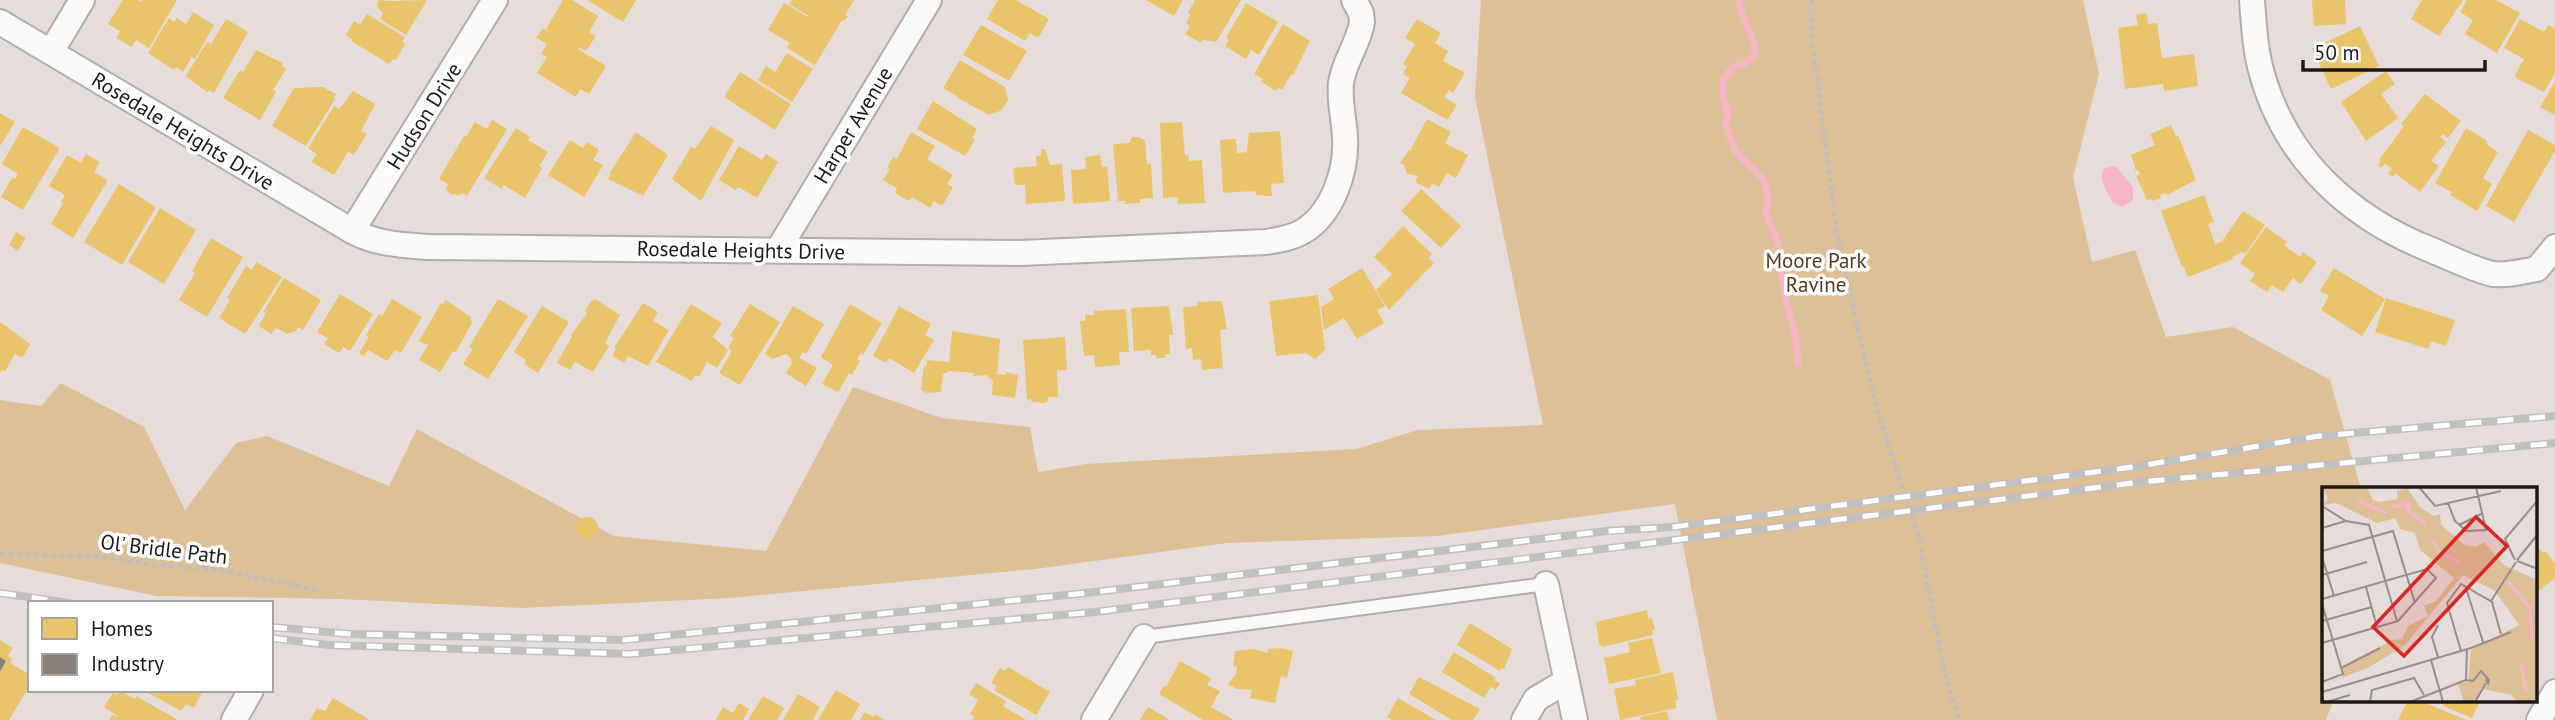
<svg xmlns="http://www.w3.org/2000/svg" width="2555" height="720" font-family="'PT Sans',sans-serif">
  <rect width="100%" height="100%" fill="#e6ddda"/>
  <!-- green -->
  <polygon fill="#ddc096" points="1481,0 2083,0 2099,74 2073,178 2092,262 2135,250 2166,337 2233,327 2330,380 2361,489 2324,489 2324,701 2333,701 2326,720 1717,720 1675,504 1437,536 1227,543 1035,569 731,598 522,608 341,599 156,596 0,563 0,400 41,406 61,383 144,427 185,510 236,443 267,436 389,486 417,429 614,536 766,551 853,387 942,418 1030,427 1038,472 1086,464 1356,449 1418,430 1543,425 1475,97"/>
  <!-- water -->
  <path fill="#f6b6c5" d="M2116,166L2133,187V200L2122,207L2113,203C2106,189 2090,166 2116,166Z"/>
  <!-- homes -->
  <g fill="#e9c46a">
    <polygon points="123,0 138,0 141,2 143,0 177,0 149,48 136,40 132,47 116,38 120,31 108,24"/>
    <polygon points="378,0 390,1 427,0 406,35 380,19 383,13 377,7"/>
    <polygon points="563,0 572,0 598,16 589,32 596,36 586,51 579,47 578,49 606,66 589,94 580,89 576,97 537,73 547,57 541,54 547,44 536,38 543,28 563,39 546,29"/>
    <polygon points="587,0 636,0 623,22"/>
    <polygon points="792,0 854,0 845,15 848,16 844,21 842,20 815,65 787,48 790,43 768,30 784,3 808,17 809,16 789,4"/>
    <polygon points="998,0 1016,0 1049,19 1038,38 1030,33 1025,41 987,19"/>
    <polygon points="1146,0 1183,0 1174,16"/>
    <polygon points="1195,0 1241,0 1216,42 1202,40 1201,43 1185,34 1190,26 1186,23 1190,15 1188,13"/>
    <polygon points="2312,0 2345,0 2346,24 2314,26"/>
    <polygon points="2422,0 2463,0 2439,36 2411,19"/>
    <polygon points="2467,0 2496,0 2520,13 2497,53 2465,34 2473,20 2460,12"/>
    <polygon points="1246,3 1278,22 1259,55 1251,50 1246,59 1225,46 1229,40 1226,38"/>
    <polygon points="193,12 214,25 195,59 192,57 183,72 176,67 174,70 148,53 169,18 174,22 177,18 186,24"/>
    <polygon points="2147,13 2148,24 2157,23 2162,58 2194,54 2198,86 2164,91 2163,84 2125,89 2118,28 2138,25 2136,15"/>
    <polygon points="367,14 405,37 402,42 405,44 396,60 393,59 389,64 351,41 352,39 346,35 354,21 360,25"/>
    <polygon points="226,19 248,32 214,93 209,90 207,92 186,76 207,42 211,44"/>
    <polygon points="1417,19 1441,33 1435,43 1448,51 1443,61 1465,73 1453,93 1449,90 1444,97 1457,105 1447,120 1401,93 1410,78 1403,74 1407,66 1403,64 1415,44 1405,38"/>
    <polygon points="2520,19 2544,32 2548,25 2555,29 2555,73 2544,92 2516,78 2515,75 2524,59 2504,48"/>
    <polygon points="1283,24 1310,41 1293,75 1291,74 1282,90 1278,87 1276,91 1261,82 1263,79 1254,74"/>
    <polygon points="981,25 1027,51 1009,81 963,55"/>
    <polygon points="2360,26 2379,66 2331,89 2312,49"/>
    <polygon points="256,50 283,63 282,66 286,69 273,90 276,92 260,120 223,98 240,70 243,72"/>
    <polygon points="787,53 813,69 792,102 758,80 766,66 775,72"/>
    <polygon points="960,60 1005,87 1008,100 1002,110 989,115 956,97 957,96 943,88"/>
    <polygon points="2386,71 2395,84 2381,94 2398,118 2366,141 2341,102"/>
    <polygon points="740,72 791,104 775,130 724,97"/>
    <polygon points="2555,82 2555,115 2540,107"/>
    <polygon points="323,87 336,94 333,98 335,99 306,146 272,126 294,88"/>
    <polygon points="353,91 375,104 361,131 367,134 354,155 348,152 334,175 312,162 317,154 308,148 334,106 339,109"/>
    <polygon points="2425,94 2461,121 2448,138 2443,134 2440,137 2446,142 2431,161 2439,166 2420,192 2395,173 2393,177 2388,174 2392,169 2385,164 2381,168 2378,165 2381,161 2379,160 2404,126 2401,124"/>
    <polygon points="933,101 977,129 972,138 975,140 965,156 917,129"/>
    <polygon points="0,113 15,122 0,146"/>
    <polygon points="1427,119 1451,132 1445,143 1468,155 1456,178 1447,173 1439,187 1432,183 1429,189 1415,182 1418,176 1407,174 1404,165 1400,163 1409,150 1410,151"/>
    <polygon points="492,120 507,129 467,196 462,193 460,195 451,194 446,190 448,184 439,179 464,136 466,137 475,122 487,129"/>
    <polygon points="1182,122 1185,155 1188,155 1189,161 1202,160 1205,203 1178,204 1178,197 1163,198 1160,123"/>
    <polygon points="2171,125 2176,136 2178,135 2196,180 2167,195 2166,193 2160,195 2161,198 2152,201 2151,199 2147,200 2136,176 2140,174 2138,170 2136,171 2131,155 2155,145 2150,134"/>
    <polygon points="711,126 734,140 701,201 672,179 691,147 695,149"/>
    <polygon points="23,127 60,148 23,210 1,197 12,178 15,179 18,174 2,164"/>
    <polygon points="516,128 530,137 528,140 548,152 539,166 542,168 525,198 504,185 502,189 484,178"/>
    <polygon points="2466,128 2486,140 2488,146 2498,152 2483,178 2492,184 2477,211 2450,195 2452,192 2435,183"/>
    <polygon points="2528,130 2555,145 2555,151 2514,222 2486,206"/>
    <polygon points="1280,131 1284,183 1271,184 1272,196 1256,195 1255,191 1223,193 1220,140 1236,139 1237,153 1247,152 1249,133"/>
    <polygon points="636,132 668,155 643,196 608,179 611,175 609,174"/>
    <polygon points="911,132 935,146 927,159 953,175 947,184 953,187 942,206 934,201 930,208 912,197 909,201 895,193 897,188 883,180 890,169 887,168 893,157 897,159"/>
    <polygon points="1132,137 1139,137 1145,141 1147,164 1151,164 1153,198 1140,199 1140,203 1125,204 1125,201 1118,201 1113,144 1129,143"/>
    <polygon points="570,140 583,148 587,142 599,150 593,160 603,165 584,197 548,175"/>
    <polygon points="739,146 762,160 766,154 778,162 757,198 738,187 736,190 719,180"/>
    <polygon points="1041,149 1045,149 1050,165 1062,164 1065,201 1026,204 1025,185 1015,185 1013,168 1037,166 1036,156 1041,156"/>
    <polygon points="86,154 100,162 94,172 108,180 73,238 51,224 63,203 61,202 65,195 49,186 67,155 81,163"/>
    <polygon points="1100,155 1102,167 1107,166 1110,201 1073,204 1071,170 1086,169 1085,157"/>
    <polygon points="119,184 156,207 122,265 84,242"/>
    <polygon points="1421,189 1461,226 1441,248 1401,211"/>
    <polygon points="2204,195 2214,222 2208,224 2215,244 2222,241 2243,211 2265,225 2245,254 2242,252 2232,257 2233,259 2188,277 2184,267 2182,267 2161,211"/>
    <polygon points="160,208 196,230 164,284 128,262"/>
    <polygon points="1403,226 1432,254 1429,258 1434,263 1389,310 1376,290 1392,274 1374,257"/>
    <polygon points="2266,227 2287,242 2284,245 2300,257 2303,252 2317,262 2301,284 2293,278 2283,292 2272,285 2267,292 2250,281 2255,274 2240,263"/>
    <polygon points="16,232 26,238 18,251 9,245"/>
    <polygon points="211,238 243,257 207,317 179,300 195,273 192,271"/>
    <polygon points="256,262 282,277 245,334 219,318 230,300 227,298 246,266 252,270"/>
    <polygon points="1362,268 1385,306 1377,310 1384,323 1357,339 1344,318 1324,330 1321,307 1334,299 1328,289"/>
    <polygon points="2334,268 2385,299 2362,336 2321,310 2329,296 2320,291"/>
    <polygon points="284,278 321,300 303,330 298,327 296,331 287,334 276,328 271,334 259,326 266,313 263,312"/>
    <polygon points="340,294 373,314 350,351 343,347 339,353 324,344 328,338 317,332"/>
    <polygon points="1318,295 1325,350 1315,359 1306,353 1276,356 1269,301"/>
    <polygon points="2386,298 2455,320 2446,346 2431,341 2428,349 2375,332"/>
    <polygon points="392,299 422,317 401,353 395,350 387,361 368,350 364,356 359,353 369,337 366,335 379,314 382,316"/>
    <polygon points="498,299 528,316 488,379 463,364 473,349 469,347"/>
    <polygon points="595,299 620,315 605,343 609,346 593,372 575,362 570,370 557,363 572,336 571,335 588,312 585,311 592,300 594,301"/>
    <polygon points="446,300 471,317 470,320 473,321 456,352 453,351 440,372 419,360 428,345 419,341 441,303 443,304"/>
    <polygon points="1222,301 1227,329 1220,330 1223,368 1202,370 1201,359 1193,360 1192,348 1186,349 1183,307 1197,306 1197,302"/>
    <polygon points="643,303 658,312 653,321 669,330 648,366 628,356 624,363 612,356 616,349 614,348"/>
    <polygon points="691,304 722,323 713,337 728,350 717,368 707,362 699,377 695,375 692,381 656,362"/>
    <polygon points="750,304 780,322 740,385 719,373 732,351 728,348 734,338 730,336"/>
    <polygon points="850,304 882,323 863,355 860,353 857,359 860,361 852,375 849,373 838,392 822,384 833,365 821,357"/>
    <polygon points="542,306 569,322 538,373 524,364 526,360 514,352"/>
    <polygon points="793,306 824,324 806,354 803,352 799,358 817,368 806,386 786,373 792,363 790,357 786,354 773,359 765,354"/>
    <polygon points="899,306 931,324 925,335 934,340 914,373 889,358 886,363 873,356"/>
    <polygon points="1169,306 1173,335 1169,335 1170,354 1165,354 1165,358 1156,358 1156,355 1151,355 1151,350 1134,351 1131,308"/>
    <polygon points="1126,309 1129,352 1119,352 1120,365 1095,367 1094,355 1084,356 1080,321 1085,321 1085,315 1094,315 1094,311"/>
    <polygon points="0,322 30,344 22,358 15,354 5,371 2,370 0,373"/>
    <polygon points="952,331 1000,339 997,374 1006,375 1006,372 1018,375 1015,398 992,395 993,381 986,375 973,376 973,373 949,371 943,374 941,392 927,393 921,390 924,366 926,366 927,360 949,362"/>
    <polygon points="1065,337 1067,370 1057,370 1058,397 1048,397 1048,401 1044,403 1031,402 1032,399 1027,400 1023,340"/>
    <circle cx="587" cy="528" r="11"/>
    <polygon points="2536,545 2543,553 2545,551 2555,563 2555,578 2536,593"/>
    <polygon points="1647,610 1648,619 1652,618 1655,630 1652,630 1653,635 1602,647 1599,644 1596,622"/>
    <polygon points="1470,623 1512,649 1504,669 1501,668 1500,671 1457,645"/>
    <polygon points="1652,638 1661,673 1609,684 1604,658 1630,652 1628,643"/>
    <polygon points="0,640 13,648 8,656 12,659 10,663 30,675 30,685 9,720 0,720 0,672 6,661 0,657"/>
    <polygon points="1280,648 1293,651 1287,678 1281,676 1275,703 1250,698 1252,690 1237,689 1228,684 1236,674 1237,667 1233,666 1235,651 1253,649 1268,653 1267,649"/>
    <polygon points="1454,652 1496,678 1494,680 1500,683 1496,690 1491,687 1484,698 1442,672"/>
    <polygon points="1180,661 1211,678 1207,685 1220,691 1211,707 1234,720 1203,720 1159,694 1164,686 1166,687"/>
    <polygon points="1008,667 1050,692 1036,715 994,690 997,686 991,683 1000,668 1005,671"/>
    <polygon points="1673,672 1678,699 1675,700 1677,708 1620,720 1614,689 1636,685 1635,680"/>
    <polygon points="1419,677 1480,709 1473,720 1452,720 1409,694"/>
    <polygon points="976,683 1006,701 1003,706 1026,720 972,720 975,717 970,714 978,700 969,694"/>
    <polygon points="119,690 135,699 136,696 178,720 109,720 112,715 119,717 104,707 113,693 117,695"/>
    <polygon points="143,690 201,690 203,691 194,708 186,704 181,711"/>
    <polygon points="836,690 860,704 851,720 818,720"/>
    <polygon points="798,694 820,707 813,720 783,720"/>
    <polygon points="763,696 784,708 777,720 748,720"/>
    <polygon points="333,698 370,720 310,720 317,708 325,711"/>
    <polygon points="1398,698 1436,720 1392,720 1387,717"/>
    <polygon points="2411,701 2421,701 2466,720 2398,720 2407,702 2410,703"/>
    <polygon points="2445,701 2480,701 2472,718 2443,706"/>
    <polygon points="739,703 749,709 743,720 716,720 723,707 733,713"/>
    <polygon points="1148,707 1170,720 1140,720"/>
    <polygon points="1667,711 1669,720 1641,720 1640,717"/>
    <polygon points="865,712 874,717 875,714 885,720 860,720"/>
  </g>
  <!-- industry -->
  <polygon fill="#8a817c" points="0,657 6,661 0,672"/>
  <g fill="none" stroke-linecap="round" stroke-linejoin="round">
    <!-- stream -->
    <path stroke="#f6b6c5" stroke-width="7" d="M1739,0C1740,20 1757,40 1755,56L1745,63L1732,68L1723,81V97L1728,112L1726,127L1736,152L1761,176L1766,186L1768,198L1766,213L1777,241L1785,298L1795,332L1798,363"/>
    <defs>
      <polyline id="lane" points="1144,637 1546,584"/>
      <g id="street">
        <path d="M2252,0C2254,25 2255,50 2262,74C2286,159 2349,217 2429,249C2444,255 2481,273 2494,274C2507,276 2524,271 2537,269L2555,247"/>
        <path d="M0,22L352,231C377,244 400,245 428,247L1020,253L1266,242C1278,240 1291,238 1302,232C1333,214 1347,170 1345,137C1344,118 1339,101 1341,83C1344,61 1359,43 1362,22L1361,13L1354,0"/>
        <polyline points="51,52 82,0"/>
        <polyline points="352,231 495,0"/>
        <polyline points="778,250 929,0"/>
        <polyline points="1546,584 1575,720"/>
        <polyline points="234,720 251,690"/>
        <polyline points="1094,720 1144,637"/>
        <polyline points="1524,720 1536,699 1565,682"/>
        <polyline points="2539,720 2555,692"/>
      </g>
    </defs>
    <!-- lane casing -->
    <use href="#lane" stroke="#b3adaa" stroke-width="16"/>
    <!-- street casing -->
    <use href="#street" stroke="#b3adaa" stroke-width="28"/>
    <!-- path -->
    <g stroke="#c0bebd" stroke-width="4.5" stroke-dasharray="5 3.5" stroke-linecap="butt">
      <polyline points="1812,0 1812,39 1837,234 1875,404 1919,538 1945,675 1959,720"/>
      <polyline points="0,554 97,556 154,565 214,569 322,591"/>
    </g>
    <!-- lane -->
    <use href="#lane" stroke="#fbfaf9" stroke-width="12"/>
    <!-- street -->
    <use href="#street" stroke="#fbfaf9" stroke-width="24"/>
    <defs>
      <g id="rail">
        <polyline points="0,593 69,603"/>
        <polyline points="271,627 350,634 623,640 1086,593 1607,531 1672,527 2133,467 2319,436 2555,416"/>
        <polyline points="271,638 329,645 630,654 1095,612 2141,482 2555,443"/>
      </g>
    </defs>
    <!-- rail casing -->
    <use href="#rail" stroke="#c2c0bf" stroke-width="8"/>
    <!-- rail -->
    <use href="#rail" stroke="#fff" stroke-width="5" stroke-dasharray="16" stroke-linecap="butt"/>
  </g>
  <g text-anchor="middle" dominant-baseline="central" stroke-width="7" stroke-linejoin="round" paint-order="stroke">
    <!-- street labels -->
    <g font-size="21" fill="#1e1917" stroke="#fff">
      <text transform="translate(424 116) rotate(-58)">Hudson Drive</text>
      <text transform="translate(853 125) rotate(-59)">Harper Avenue</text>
      <text transform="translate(183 131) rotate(31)">Rosedale Heights Drive</text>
      <text transform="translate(741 250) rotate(1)">Rosedale Heights Drive</text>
      <text transform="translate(164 549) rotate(7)">Ol' Bridle Path</text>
    </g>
    <!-- park labels -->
    <g font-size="21" fill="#503d1c" stroke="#fff">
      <text x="1816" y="260">Moore Park<tspan x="1816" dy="24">Ravine</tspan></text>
    </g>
  </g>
  <!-- overview -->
  <g transform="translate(2322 487)">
    <rect width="215" height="215" fill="#e6ddda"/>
    <path d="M0,0H45L51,13L58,15L75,12V4L85,1L99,21L112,29L118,27L119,38L143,58L153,60L162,55L182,78L215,93V215H196L189,208L162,202L151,215H142L136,197L146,195L149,163L197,138L173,104L141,88L83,158L46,181L0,198L20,190V182L70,153L80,152L86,139L106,129L102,119L114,114L132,91L98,63L93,46L78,42L73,31L55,36L14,16L1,18L6,11Z" fill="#ddc096"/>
    <path fill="none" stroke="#f6b6c5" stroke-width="3.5" d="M34,13L65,26M71,20L87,17L86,24L104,37M110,52L117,63L139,77M186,94L208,121L210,152M199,176L204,205"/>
    <path fill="none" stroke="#968f8c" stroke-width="2" d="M97,0L113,19L179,4M126,16L133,34L144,44L164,43L154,0M0,19L24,34L47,38L75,134M137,38L161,26M0,41L24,34M0,64L71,44L93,116M0,70L12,109M193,73L183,52L216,13M195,73L216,47M195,74L216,82M0,88L45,75M44,100L55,140M144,101L161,155M0,112L105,82L114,91L76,134L0,156M169,114L194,75M0,117L21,187L0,195M0,134L50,120M139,164L125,116L139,97L170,115L179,147M116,170L110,150L116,138M109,173L121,215M19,181L58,161M144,193L151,194L159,184L167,193L166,196L164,192M0,205L149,161L189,145M5,215L28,208M48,215L50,203L92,191L102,208M88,215L144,193L145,162M153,215L164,196"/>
    <path fill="#d62828" fill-opacity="0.15" stroke="#d62828" stroke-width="3.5" d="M154,30L185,59L82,169L51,140Z"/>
    <rect width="215" height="215" fill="none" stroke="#1e1917" stroke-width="3.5"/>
  </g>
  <!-- legend -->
  <rect x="28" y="601" width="245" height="91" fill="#ffffff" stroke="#a5a3a2" stroke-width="2"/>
  <rect x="42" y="618" width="35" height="21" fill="#e9c46a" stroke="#a5a3a2" stroke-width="2"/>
  <text x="91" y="636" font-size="21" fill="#1e1917">Homes</text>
  <rect x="42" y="654" width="35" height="21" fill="#8a817c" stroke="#a5a3a2" stroke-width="2"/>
  <text x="91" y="671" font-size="21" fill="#1e1917">Industry</text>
  <!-- scale -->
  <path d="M2303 60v10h182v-10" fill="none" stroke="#1e1917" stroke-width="3.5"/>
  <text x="2314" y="60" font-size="21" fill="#1e1917" stroke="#ffffff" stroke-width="5" paint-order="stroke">50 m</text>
</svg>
